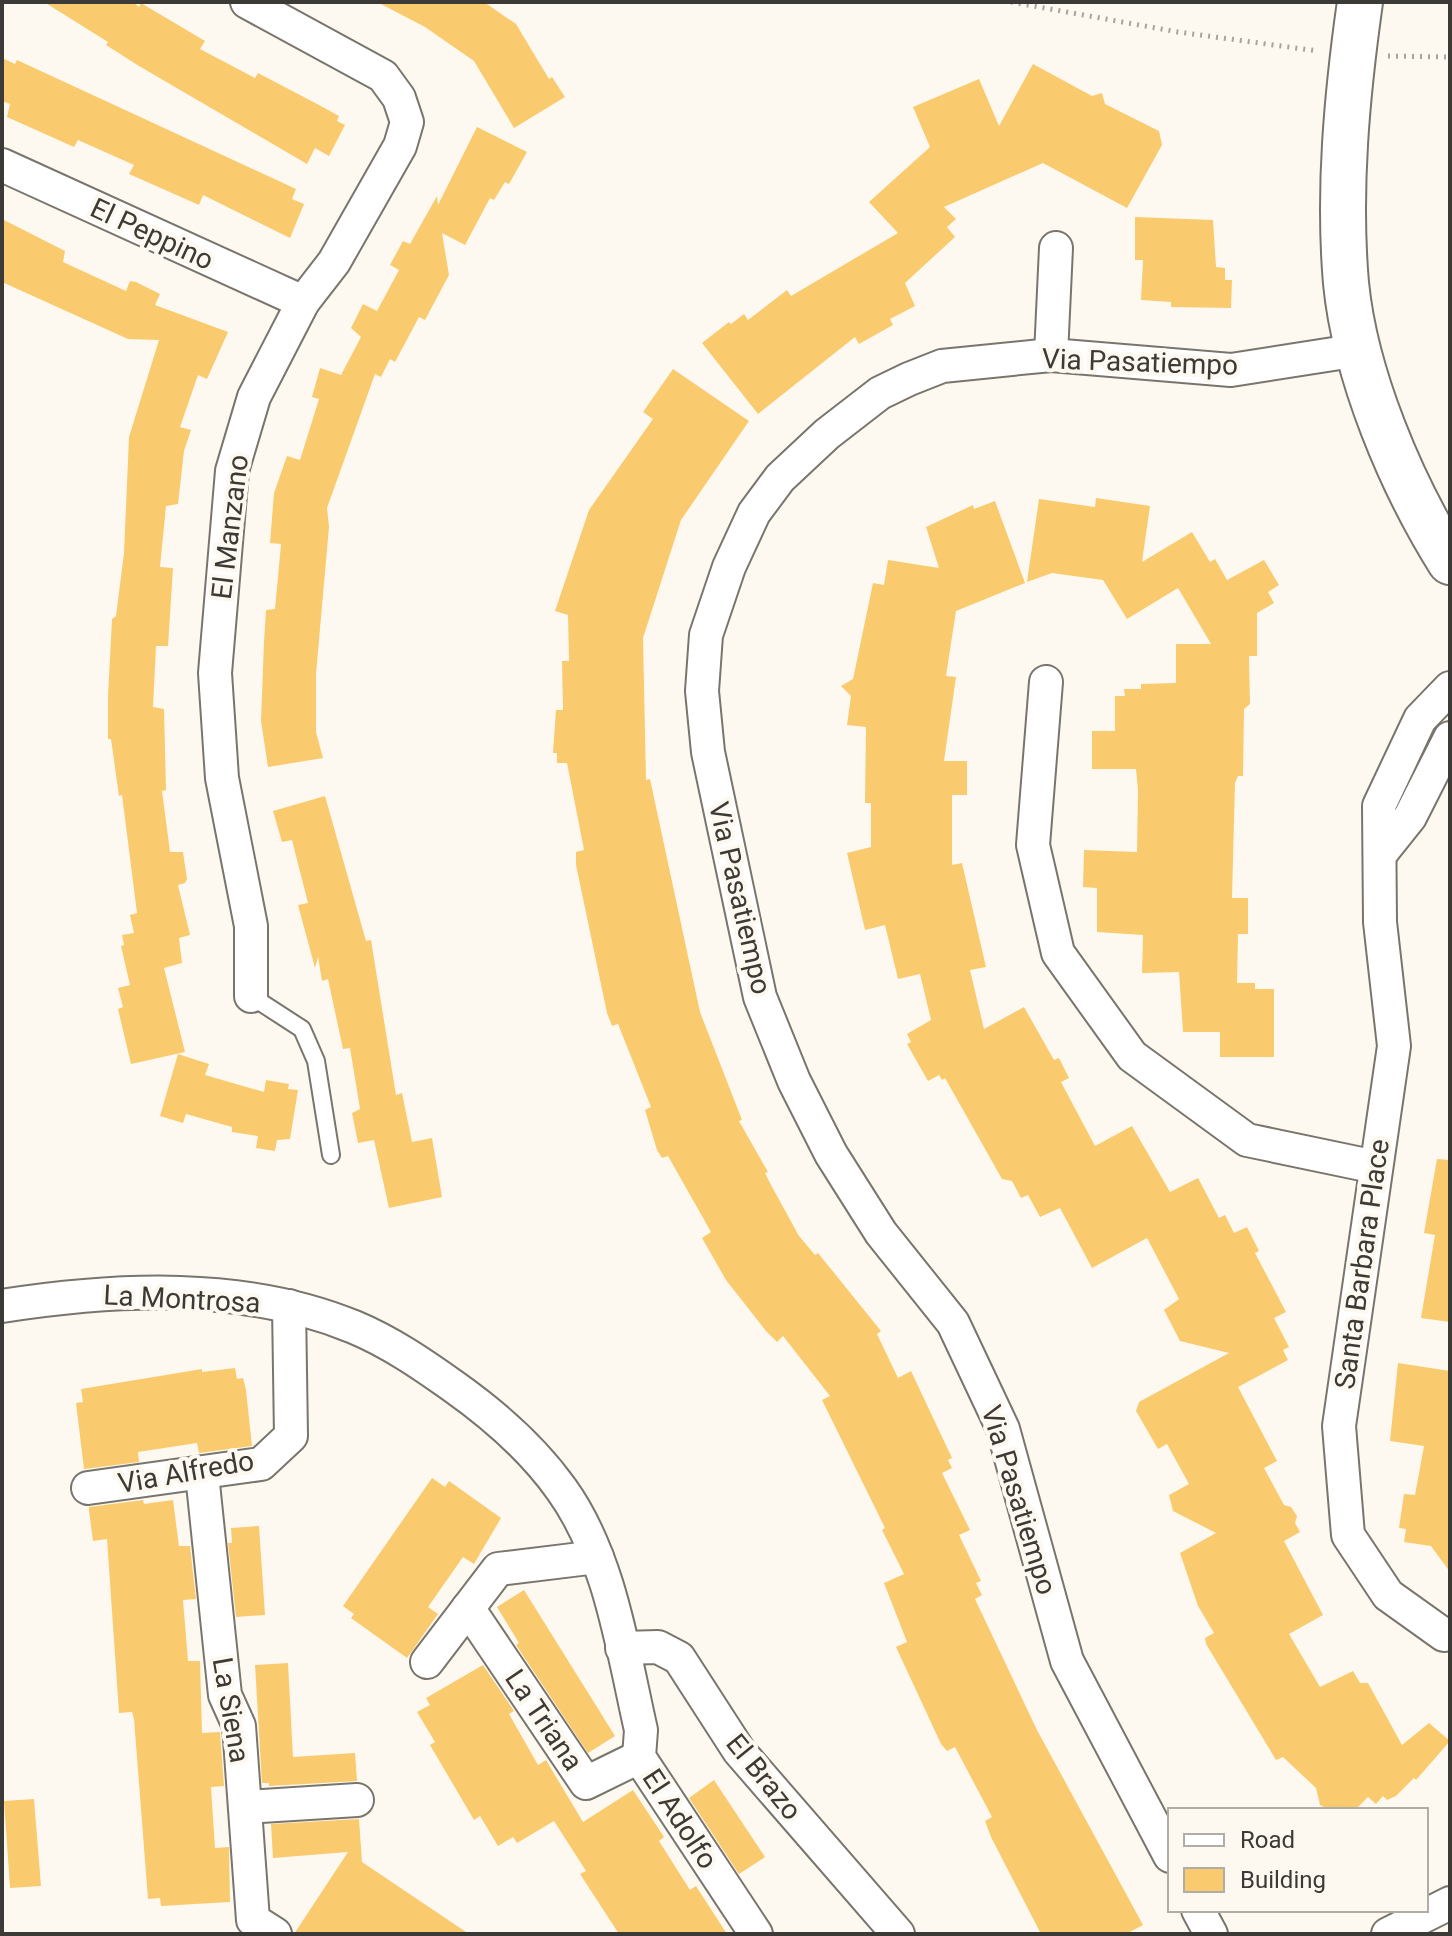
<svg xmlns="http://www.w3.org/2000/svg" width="1452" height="1936" font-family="Roboto,sans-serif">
  <rect width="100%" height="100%" fill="#fef9f0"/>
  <!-- building -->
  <g fill="#f9cb6e">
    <polygon points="44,2 133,2 139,7 141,3 205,41 200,49 255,78 258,73 319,105 339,116 337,121 345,125 329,156 315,148 307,164 139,66 106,45 108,42"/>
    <polygon points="377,2 484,2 516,24 549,79 552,77 565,97 514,128 474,61 425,27"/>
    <polygon points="2,58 15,64 17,60 296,189 292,199 304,204 290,238 203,195 199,205 129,174 134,165 78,140 74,147 7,117 10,104 2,101"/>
    <polygon points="1033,64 1092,96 1102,93 1105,104 1159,131 1162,145 1127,208 1043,163 944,207 956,219 947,227 955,237 905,283 915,306 890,319 893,325 859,344 855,337 758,414 702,343 729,322 731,324 744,314 748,320 787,290 791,296 898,233 869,202 930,147 913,107 979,79 999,126"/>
    <polygon points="477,127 527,152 509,184 505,182 494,200 490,198 465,245 442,233 449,275 425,320 419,317 395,362 390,359 381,377 375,374 327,508 329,527 316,674 316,732 323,758 268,767 261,721 264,642 266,610 275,609 281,544 270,543 274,493 287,456 300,460 319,399 312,397 320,368 341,375 361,337 351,328 363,304 377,311 399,270 390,265 403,241 410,244 437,196 438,205"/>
    <polygon points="1135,217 1213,220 1216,267 1225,268 1225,280 1232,280 1231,308 1171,307 1171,302 1141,300 1143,260 1135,260"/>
    <polygon points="2,219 65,251 63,262 126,291 130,281 136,282 160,294 155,305 228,332 207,379 198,375 180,427 191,430 184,451 178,504 166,506 160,567 173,568 168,646 156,646 153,707 164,709 166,790 162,791 170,852 183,852 187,879 185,883 178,885 190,935 179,938 182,963 164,968 185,1052 131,1064 118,1009 123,1007 118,988 130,985 121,946 124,945 122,935 134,933 130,915 137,913 122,795 119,796 111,739 108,739 108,696 112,619 116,616 124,553 129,437 159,340 128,339 2,282"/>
    <polygon points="673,369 749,421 681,520 643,638 646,780 650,779 700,1012 742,1120 739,1121 768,1172 765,1173 771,1185 799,1236 815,1255 818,1253 881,1331 877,1334 898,1378 911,1371 952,1458 948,1460 952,1468 942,1473 970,1530 959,1535 981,1581 976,1583 982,1595 975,1599 1037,1730 1143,1925 1126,1934 1041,1934 991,1837 985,1821 992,1817 955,1747 947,1751 941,1744 896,1647 907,1642 884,1583 904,1574 882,1530 885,1528 822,1400 830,1396 783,1336 777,1342 766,1331 726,1280 702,1238 711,1232 668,1156 662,1158 657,1150 645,1110 651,1107 618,1024 612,1026 607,1013 576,865 576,852 584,850 567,763 557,763 557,753 553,753 556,710 563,710 562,661 569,661 568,615 555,611 589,510 653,419 643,412"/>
    <polygon points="1096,498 1150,506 1142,562 1192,532 1210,562 1215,559 1227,580 1264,560 1279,585 1268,592 1274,603 1257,613 1257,656 1249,656 1250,704 1244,709 1243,776 1238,776 1235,783 1232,898 1248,898 1248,934 1238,934 1237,983 1255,983 1255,989 1274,989 1274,1057 1220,1057 1220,1032 1183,1032 1179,972 1142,973 1143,935 1097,932 1097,888 1083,887 1084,850 1137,852 1138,790 1136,769 1092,769 1092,731 1115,731 1115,696 1125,696 1124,689 1141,689 1141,684 1176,683 1176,644 1211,644 1178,588 1127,619 1103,580 1052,573 1027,582 1039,499 1095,507"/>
    <polygon points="995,501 1025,583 956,611 946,676 956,677 944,761 967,761 967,795 952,795 952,865 962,863 986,967 970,970 984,1029 1024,1007 1054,1060 1059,1058 1069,1078 1061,1082 1095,1146 1132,1126 1170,1192 1198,1178 1219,1218 1225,1215 1234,1233 1247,1227 1259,1251 1255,1253 1286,1312 1274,1318 1289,1347 1283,1350 1288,1360 1238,1387 1277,1461 1264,1468 1284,1505 1291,1507 1297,1516 1295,1523 1300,1532 1284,1541 1323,1615 1289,1634 1320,1687 1353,1671 1360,1683 1368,1683 1402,1745 1429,1723 1450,1741 1416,1780 1414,1778 1396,1796 1387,1800 1383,1796 1376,1804 1368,1797 1355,1810 1330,1810 1320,1805 1316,1788 1283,1757 1276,1760 1206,1644 1205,1638 1214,1633 1198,1606 1180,1553 1216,1533 1173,1511 1169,1495 1189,1484 1167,1444 1158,1449 1136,1411 1139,1402 1229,1353 1180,1341 1164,1310 1179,1299 1147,1238 1092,1268 1060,1208 1040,1217 1028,1195 1021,1198 1012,1181 1002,1179 945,1078 942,1080 939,1075 928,1081 907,1044 911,1042 907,1034 931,1020 920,974 898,979 885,925 865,930 847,853 871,847 871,803 865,803 866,727 847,725 851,696 841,686 853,679 873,583 884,585 888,560 939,568 926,527 973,505 974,509"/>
    <polygon points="325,796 366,941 371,940 396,1095 402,1093 412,1142 432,1138 442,1197 389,1208 374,1140 358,1143 352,1113 360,1109 350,1048 343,1049 328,979 322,981 318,957 315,968 298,905 308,903 292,840 282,842 273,811"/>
    <polygon points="178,1054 209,1064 205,1075 264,1092 266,1080 289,1084 288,1089 298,1090 290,1139 277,1140 275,1151 256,1148 258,1136 232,1132 232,1127 186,1114 183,1123 160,1116"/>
    <polygon points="1437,1159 1450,1160 1450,1322 1421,1318 1435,1235 1424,1233"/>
    <polygon points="1398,1363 1450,1371 1450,1572 1431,1546 1404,1542 1406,1529 1399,1528 1404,1494 1415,1495 1424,1446 1390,1441"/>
    <polygon points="235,1368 237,1379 243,1378 246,1390 252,1446 199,1453 197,1443 138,1452 139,1462 84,1469 76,1403 83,1402 81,1389 202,1369 202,1372"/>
    <polygon points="432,1478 445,1487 449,1481 501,1518 474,1564 463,1557 428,1607 438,1614 407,1658 351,1618 354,1614 343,1606"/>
    <polygon points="143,1500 144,1504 173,1500 179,1546 190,1546 196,1599 183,1600 188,1661 200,1661 202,1733 220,1732 224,1786 211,1787 215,1848 229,1847 230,1902 161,1906 160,1898 148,1899 134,1719 132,1712 119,1713 107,1539 93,1541 89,1511 89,1507"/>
    <polygon points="259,1526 265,1615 236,1617 228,1543 232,1543 231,1528"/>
    <polygon points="524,1590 615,1736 588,1753 516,1645 519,1643 497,1607"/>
    <polygon points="288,1663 293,1757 355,1753 357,1781 269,1786 269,1783 262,1783 255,1665"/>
    <polygon points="483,1665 514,1711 509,1714 538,1765 546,1760 583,1822 633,1790 664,1837 659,1841 690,1890 696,1886 727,1934 619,1934 580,1874 586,1871 554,1821 517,1843 513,1837 498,1846 480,1816 474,1820 430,1745 435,1742 417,1712 430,1705 426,1698"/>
    <polygon points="714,1780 765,1857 739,1874 689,1798"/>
    <polygon points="34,1799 41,1886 10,1888 4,1801"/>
    <polygon points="359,1819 362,1862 469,1934 294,1934 348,1852 273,1858 271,1824"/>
  </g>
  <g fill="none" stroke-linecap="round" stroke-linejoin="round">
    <defs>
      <polyline id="lane" points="251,996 302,1029 316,1061 331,1155"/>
      <g id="street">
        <polyline points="247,2 383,76 399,98 407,122 400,146 334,262 303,302 254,397 232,471 215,673 222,778 251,926 251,996"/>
        <polyline points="2,165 303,302"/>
        <polyline points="1051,355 1056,248"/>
        <polyline points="1046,682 1033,845 1058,953 1132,1056 1247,1140 1376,1167"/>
        <polyline points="1382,852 1410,817 1450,738"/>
        <path d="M2,1306C117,1288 245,1282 354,1327C390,1342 422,1364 453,1386C494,1415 533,1449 562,1490C610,1557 623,1651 641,1730L639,1757L756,1934"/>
        <polyline points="202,1474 225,1695 239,1726 253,1920 275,1934"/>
        <polyline points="88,1488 261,1464 291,1436 289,1306"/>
        <polyline points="468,1608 586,1783 639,1757"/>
        <polyline points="1444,1635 1388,1595 1348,1535 1339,1426 1394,1046 1380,922 1379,806 1420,719 1450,688"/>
        <polyline points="622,1648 658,1647 679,1658 739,1751 898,1934"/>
        <polyline points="427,1662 498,1569 597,1557"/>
        <polyline points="245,1807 357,1800"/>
        <polyline points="1170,1856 1067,1661 1003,1429 953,1323 881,1233 831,1154 794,1081 760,997 708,752 702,691 706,635 729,567 754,513 780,478 827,434 880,393 909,379 942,366 1051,355 1231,370 1359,350"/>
        <polyline points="1198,1910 1211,1934"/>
        <polyline points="1388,1934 1450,1903"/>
      </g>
      <path id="secondary" d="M1360,2C1347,94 1338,190 1346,283C1355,375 1401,484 1450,562"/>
    </defs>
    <!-- lane casing -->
    <use href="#lane" stroke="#79756d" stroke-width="20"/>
    <!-- street casing -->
    <use href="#street" stroke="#79756d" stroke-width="36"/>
    <!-- secondary casing -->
    <use href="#secondary" stroke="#79756d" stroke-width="48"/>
    <!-- path -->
    <g stroke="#a7a39d" stroke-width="5" stroke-dasharray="2 6" stroke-linecap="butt">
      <polyline points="1011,2 1178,32 1318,51"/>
      <polyline points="1388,56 1450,57"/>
    </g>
    <!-- lane -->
    <use href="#lane" stroke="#fff" stroke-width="16"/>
    <!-- street -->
    <use href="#street" stroke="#fff" stroke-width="32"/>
    <!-- secondary -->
    <use href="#secondary" stroke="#fff" stroke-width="44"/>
  </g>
  <g text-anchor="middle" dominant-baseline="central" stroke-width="8" stroke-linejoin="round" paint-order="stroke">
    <!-- street labels -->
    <g font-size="28" fill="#3c3a37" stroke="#fef9f0">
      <text transform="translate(152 234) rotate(25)">El Peppino</text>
      <text transform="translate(1140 362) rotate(2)">Via Pasatiempo</text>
      <text transform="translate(230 527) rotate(-83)">El Manzano</text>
      <text transform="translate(740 898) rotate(77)">Via Pasatiempo</text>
      <text transform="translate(1362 1264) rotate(-82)">Santa Barbara Place</text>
      <text transform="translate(182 1299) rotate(3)">La Montrosa</text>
      <text transform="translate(186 1472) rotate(-10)">Via Alfredo</text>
      <text transform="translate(1019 1500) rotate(73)">Via Pasatiempo</text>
      <text transform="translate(231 1710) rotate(80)">La Siena</text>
      <text transform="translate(544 1720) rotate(56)">La Triana</text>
      <text transform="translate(764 1777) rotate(51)">El Brazo</text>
      <text transform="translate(680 1819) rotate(57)">El Adolfo</text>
    </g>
  </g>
  <!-- border -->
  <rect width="1452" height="1936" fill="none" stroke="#3c3a37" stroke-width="8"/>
  <!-- legend -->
  <rect x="1168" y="1808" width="260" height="104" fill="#fef9f0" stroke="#b0ada6" stroke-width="2"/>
  <rect x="1184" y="1834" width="40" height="12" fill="#ffffff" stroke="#b0ada6" stroke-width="2"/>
  <text x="1240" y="1848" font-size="24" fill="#3c3a37">Road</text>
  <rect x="1184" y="1868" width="40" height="24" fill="#f9cb6e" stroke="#b0ada6" stroke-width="2"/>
  <text x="1240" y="1888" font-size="24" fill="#3c3a37">Building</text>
</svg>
